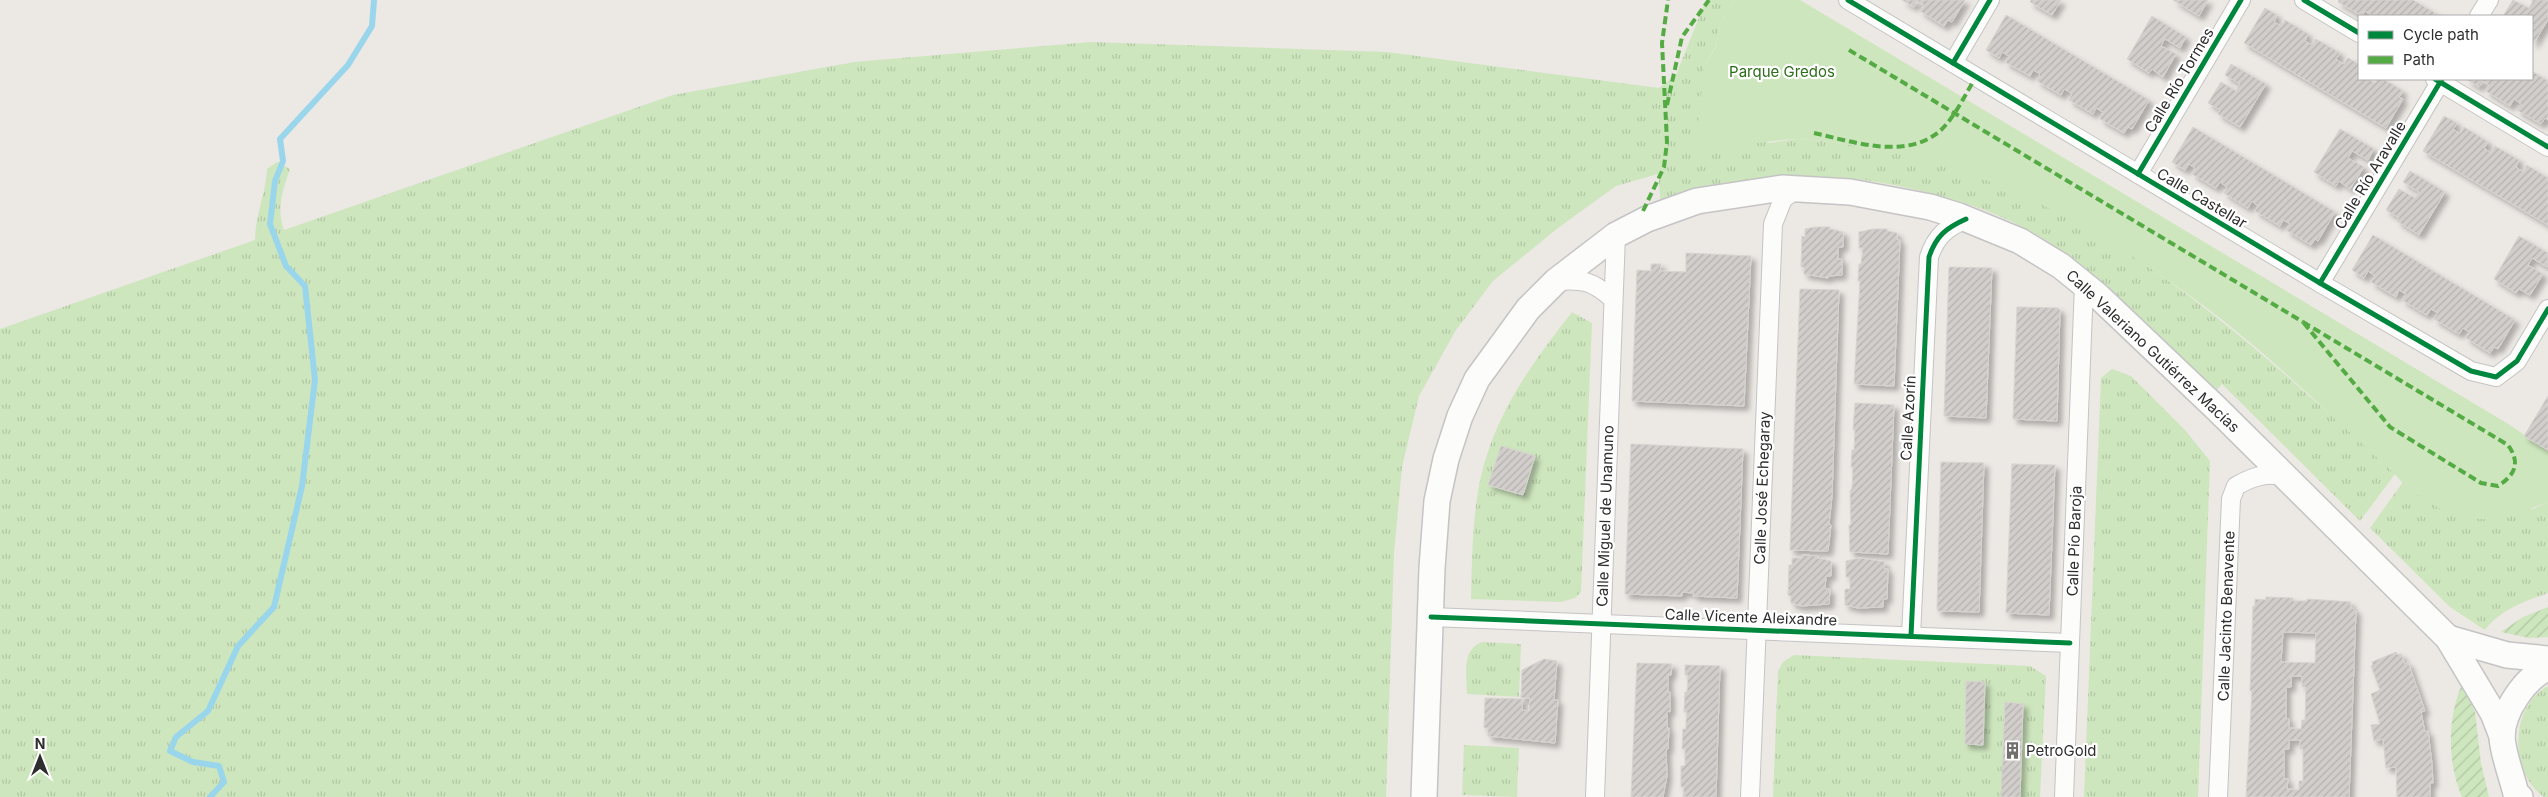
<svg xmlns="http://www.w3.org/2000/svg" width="2548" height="797" font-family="Inter,sans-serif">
  <defs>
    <pattern id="grass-tufts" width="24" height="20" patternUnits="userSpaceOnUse" patternTransform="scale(1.25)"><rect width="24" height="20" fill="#cee6be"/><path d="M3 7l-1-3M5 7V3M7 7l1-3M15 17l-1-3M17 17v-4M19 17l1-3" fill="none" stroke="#b1c6a4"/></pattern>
    <pattern id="garden-furrows" width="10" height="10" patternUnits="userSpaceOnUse" patternTransform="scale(1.25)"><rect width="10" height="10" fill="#cee6be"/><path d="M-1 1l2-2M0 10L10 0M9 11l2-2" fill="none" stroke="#b1c6a4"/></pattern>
    <pattern id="building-hatch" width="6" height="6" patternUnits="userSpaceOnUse" patternTransform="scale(1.25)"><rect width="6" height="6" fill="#d1cecb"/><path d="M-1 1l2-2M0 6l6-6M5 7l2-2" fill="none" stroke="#b4b1af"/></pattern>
    <filter id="shadow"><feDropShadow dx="4.5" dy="4.5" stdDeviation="2.5" flood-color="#0004"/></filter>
  </defs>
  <rect width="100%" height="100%" fill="#ece8e4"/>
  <!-- grass -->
  <g fill="url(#grass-tufts)">
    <path d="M1706,0H1735L1720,25L1716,46L1704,67L1768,143C1778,142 1788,140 1798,139C1815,139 1833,143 1851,145C2030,165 2184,283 2314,400C2341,424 2371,447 2395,474L2360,521L2222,384L2215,392C2160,336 2104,276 2037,235C1995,210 1946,196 1899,186C1855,177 1808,173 1764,179C1729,185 1695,196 1661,205L1658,174L1616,186L1558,228L1493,281L1456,330L1419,396L1402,467L1394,553L1386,797H0V329L255,240C255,215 266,194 267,169L277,162L290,169C283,189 276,209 284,230L673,95L854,62L1091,42L1387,52L1659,88L1676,75Z"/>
    <path d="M1572,312L1592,323L1581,592L1575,598L1561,602L1471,599C1472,564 1472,528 1478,492C1490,421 1528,368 1572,312Z"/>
    <polygon points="2112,369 2131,376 2185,430 2210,461 2198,797 2084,797 2101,378"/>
    <path d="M2403,482L2409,490L2533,509L2548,502V593C2525,601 2500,610 2485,630L2450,607L2370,528Z"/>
    <path d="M1482,642L1521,644L1519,697L1467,694C1467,674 1461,650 1482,642Z"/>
    <polygon points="1794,655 2030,666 2046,676 2040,797 1773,797 1778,671 1783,662"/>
    <path d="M2548,686V797H2544C2509,773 2509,707 2548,686Z"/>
    <polygon points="1464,745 1519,748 1517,797 1462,795"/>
  </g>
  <!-- park -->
  <path fill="#cee6be" d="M1735,0H1800L2510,425L2548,451V502L2504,519H2478L2444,511L2409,490L2391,470C2330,415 2270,355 2204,306C2100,229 1980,160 1850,145C1833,143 1815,139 1798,139C1766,140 1727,149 1695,154L1704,67L1716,47L1720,25Z"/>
  <!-- garden -->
  <g fill="url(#garden-furrows)">
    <polygon points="2548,607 2548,637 2529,638 2501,632 2523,617"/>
    <path d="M2463,682L2475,712L2481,763L2489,797H2462C2447,763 2447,716 2463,682Z"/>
  </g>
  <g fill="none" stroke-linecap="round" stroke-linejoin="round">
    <!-- stream -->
    <polyline stroke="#99d6ec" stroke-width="6" points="210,797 224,782 219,766 193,762 170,751 176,737 208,711 238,646 274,607 302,486 315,380 305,286 286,266 270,224 275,181 283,161 280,139 348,65 372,26 374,0"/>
  </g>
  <!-- building -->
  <g fill="url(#building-hatch)" stroke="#d7d4d0" fill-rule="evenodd" filter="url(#shadow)">
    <polygon points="1902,0 1965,0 1952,22 1948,20 1944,26 1920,11 1924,5 1917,1 1914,7"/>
    <polygon points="2031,0 2061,0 2052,15 2030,2"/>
    <polygon points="2173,0 2208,0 2199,16"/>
    <polygon points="2339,0 2413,0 2440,16 2373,16 2365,11 2362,16 2338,2"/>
    <polygon points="2513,0 2529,8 2533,1 2531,0 2548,0 2548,20 2533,44 2532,16 2503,16"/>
    <polygon points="2265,8 2277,15 2274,22 2281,26 2285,20 2308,34 2305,41 2312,45 2316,39 2340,53 2336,59 2340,62 2344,64 2348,58 2359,64 2359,79 2368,79 2375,83 2378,79 2383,79 2403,91 2399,97 2403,99 2386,128 2244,43"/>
    <polygon points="2006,15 2149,100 2132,129 2128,127 2124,133 2100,119 2103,112 2096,108 2093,114 2069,100 2072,94 2068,91 2064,89 2061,95 2037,81 2040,75 2037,72 2033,70 2030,76 2005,62 2009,56 2002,52 1999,58 1986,50"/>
    <polygon points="2152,16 2186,37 2180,48 2165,39 2163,42 2161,46 2176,54 2163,77 2152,69 2149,73 2127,59"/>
    <polygon points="2231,64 2266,84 2240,127 2218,114 2220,110 2208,103 2221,82 2236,91 2240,84 2225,75"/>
    <polygon points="2532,71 2548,81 2548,120 2545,118 2541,124 2517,110 2521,104 2514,99 2510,106 2486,91 2489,85 2483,81 2479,87 2466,79 2532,79"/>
    <polygon points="2444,116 2457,123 2453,129 2460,134 2464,127 2488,142 2484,148 2491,153 2495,146 2519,160 2516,167 2523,172 2527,165 2548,178 2548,225 2423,151"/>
    <polygon points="2193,127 2335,212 2318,241 2315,239 2311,245 2286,230 2290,224 2287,222 2283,220 2280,226 2255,211 2258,206 2255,204 2252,201 2248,208 2224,193 2227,187 2220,182 2216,188 2192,174 2195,168 2189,164 2185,170 2172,162"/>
    <polygon points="2340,129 2374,149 2368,160 2352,151 2348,158 2364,167 2350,189 2339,181 2336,186 2314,172"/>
    <polygon points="2410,171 2445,192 2419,235 2397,221 2399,218 2386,210 2399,189 2415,198 2419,192 2403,182"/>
    <polygon points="1815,227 1830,227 1830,229 1843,232 1843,247 1838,247 1838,259 1842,259 1842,275 1828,276 1828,278 1804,274 1804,267 1801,267 1802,236 1805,237 1805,229"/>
    <polygon points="1873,229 1887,229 1887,231 1897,233 1897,240 1900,240 1894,386 1854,384 1860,281 1858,281 1859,264 1861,264 1863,248 1859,248 1859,232"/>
    <polygon points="2373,235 2515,320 2498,349 2494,347 2490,353 2466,338 2469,332 2463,328 2459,334 2434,319 2438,313 2431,309 2427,315 2415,308 2402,300 2406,294 2399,290 2396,297 2371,282 2375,276 2368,271 2364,278 2352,270"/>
    <polygon points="2519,236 2548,253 2547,267 2532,258 2528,265 2543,274 2530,295 2519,289 2516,293 2494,279"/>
    <polygon points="1686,253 1751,256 1744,406 1632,401 1637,270 1651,271 1651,264 1661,264 1660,271 1686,272"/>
    <polygon points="1949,267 1992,268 1986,418 1944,416"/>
    <polygon points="1800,289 1839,290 1832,496 1829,524 1831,525 1828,551 1790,550"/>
    <polygon points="2017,307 2058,308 2060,310 2057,421 2013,419"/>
    <polygon points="2548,396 2548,450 2524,436"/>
    <polygon points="1855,403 1894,405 1888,554 1850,552 1849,525 1851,525 1850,491 1852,488 1853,467 1851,467 1852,450 1854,450 1855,430 1853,430"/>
    <polygon points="1631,444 1743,449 1737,598 1693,596 1694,593 1682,592 1682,596 1625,594"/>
    <polygon points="1501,446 1535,456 1523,495 1488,485"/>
    <polygon points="1941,462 1984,463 1979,612 1938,611 1937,608"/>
    <polygon points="2012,464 2055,465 2049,615 2006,613"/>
    <polygon points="1802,555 1818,556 1817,558 1831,561 1831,576 1826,576 1825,589 1830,589 1829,604 1801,606 1791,603 1791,596 1788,595 1789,565 1792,565 1792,558 1802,558"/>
    <polygon points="1860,558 1885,562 1884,569 1888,569 1887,599 1883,599 1883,607 1858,608 1845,605 1845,589 1850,589 1850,577 1846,577 1846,561"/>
    <path d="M2266,597L2293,598V601H2307V599L2351,602L2350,606L2356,611L2349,797H2246L2252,691H2250L2253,606H2255V599L2266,600ZM2283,632L2316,633L2315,663L2281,662ZM2291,676H2302V687H2306L2305,720H2302L2301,729L2289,728V719L2286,718V687H2291ZM2289,740H2300V749H2303V781H2299V790L2287,789L2288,779H2284V749H2289Z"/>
    <polygon points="2396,652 2398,655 2401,654 2405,664 2408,662 2425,711 2421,712 2425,732 2428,731 2432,764 2433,783 2430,783 2430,797 2397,797 2396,767 2386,768 2383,739 2374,741 2371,725 2380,724 2371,694 2380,690 2371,666 2373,665 2372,662"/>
    <polygon points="1544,659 1557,661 1554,700 1558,700 1555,743 1488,736 1488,728 1484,728 1485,698 1522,699 1522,710 1529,711 1530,698 1521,698 1522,670"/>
    <polygon points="1637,663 1672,664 1671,675 1668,675 1668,692 1670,692 1670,712 1667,711 1667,728 1669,728 1668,749 1666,749 1667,776 1663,797 1631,797"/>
    <polygon points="1685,665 1720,666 1716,797 1683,797 1684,787 1681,787 1681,766 1685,766 1685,749 1682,749 1683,729 1686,729 1686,721 1687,712 1684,712 1685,692 1687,692 1688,675 1685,675"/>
    <polygon points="1966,681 1985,682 1983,745 1965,744"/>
    <polygon points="2005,702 2023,704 2020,797 2001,797"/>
  </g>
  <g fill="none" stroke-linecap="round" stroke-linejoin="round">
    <defs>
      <g id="street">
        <polyline points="1848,0 2320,283 2471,371 2496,377 2517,361 2548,309"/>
        <polyline points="2304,0 2359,33"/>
        <polyline points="2479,16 2489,0"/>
        <polyline points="1953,63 1990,0"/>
        <polyline points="2435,79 2548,147"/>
        <polyline points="2138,174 2241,0"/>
        <path d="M1556,281C1584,279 1592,281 1613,299"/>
        <polyline points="2320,283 2442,79"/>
        <polyline points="1431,617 2070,643"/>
        <path d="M1911,636L1929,257C1936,236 1946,228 1966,219"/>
        <polyline points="1595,797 1616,235"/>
        <polyline points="1750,797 1773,224 1783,199 1798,188"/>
        <polyline points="2064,797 2084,284"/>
        <path d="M2218,797L2231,499L2236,486C2254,476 2263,474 2283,475"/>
      </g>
      <g id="secondary">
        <polyline points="2448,638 2507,655 2548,659"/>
        <polyline points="1424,797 1432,568 1437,501 1446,459 1460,416 1477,379 1528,309 1556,281 1616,235 1647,219 1697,201 1782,188 1850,192 1930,207 1959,216 2020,241 2061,266 2098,296 2217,409 2448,638 2493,713 2502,736"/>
        <path d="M2520,797L2516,794C2512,776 2503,755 2502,737C2502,712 2525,677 2548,668"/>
      </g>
    </defs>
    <!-- street casing -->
    <use href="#street" stroke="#c5c4c5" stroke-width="20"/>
    <!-- secondary casing -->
    <use href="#secondary" stroke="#c5c4c5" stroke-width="28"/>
    <!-- street -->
    <use href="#street" stroke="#fcfcfb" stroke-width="18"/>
    <!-- secondary -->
    <use href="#secondary" stroke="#fcfcfb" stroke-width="25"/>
    <!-- quiet -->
    <g stroke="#54ab44" stroke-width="4" stroke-dasharray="8 4" stroke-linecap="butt">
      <polyline points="1849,50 2303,322"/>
      <polyline points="1667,105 1682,37 1709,0"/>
      <path d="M1814,133C1854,142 1908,161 1942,129C1956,115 1966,93 1976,77"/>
      <polyline points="1643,211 1664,167 1667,142 1662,43 1668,0"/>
      <path d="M2303,322L2508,445C2521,463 2515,475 2498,486L2481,483L2390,427Z"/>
    </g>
    <defs>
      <g id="cycleway">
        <polyline points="1848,0 2320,283 2471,371 2496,377 2517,361 2548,309"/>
        <polyline points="2304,0 2359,33"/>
        <polyline points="1953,63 1990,0"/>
        <polyline points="2435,79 2548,147"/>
        <polyline points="2138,174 2241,0"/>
        <polyline points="2320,283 2442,79"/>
        <polyline points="1431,617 2070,643"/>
        <path d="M1911,636L1929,257C1936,236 1946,228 1966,219"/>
      </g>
    </defs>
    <!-- cycleway casing -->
    <use href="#cycleway" stroke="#fff" stroke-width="8"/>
    <!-- cycleway -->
    <use href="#cycleway" stroke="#00873e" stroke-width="5"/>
  </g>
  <!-- icons -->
  <defs>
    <symbol id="building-bare" viewBox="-9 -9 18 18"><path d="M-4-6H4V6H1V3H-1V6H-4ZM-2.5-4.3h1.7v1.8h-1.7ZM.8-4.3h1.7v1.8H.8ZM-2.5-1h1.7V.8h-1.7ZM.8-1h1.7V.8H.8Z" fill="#706f6e" stroke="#fff" stroke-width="2.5" paint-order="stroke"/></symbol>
  </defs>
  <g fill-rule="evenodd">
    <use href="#building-bare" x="2000" y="738" width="25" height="25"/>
  </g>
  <g text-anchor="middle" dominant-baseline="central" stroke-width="4.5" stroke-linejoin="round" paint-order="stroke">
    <!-- park labels -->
    <g font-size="15" fill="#2c6e1b" stroke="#fff">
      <text x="1782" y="71">Parque Gredos</text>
    </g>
    <!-- street labels -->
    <g font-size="15" fill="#2e2e2e" stroke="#fff">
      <text transform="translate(2179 80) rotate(-59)">Calle Río Tormes</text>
      <text transform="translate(2370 175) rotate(-59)">Calle Río Aravalle</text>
      <text transform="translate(2202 198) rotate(31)">Calle Castellar</text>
      <text transform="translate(2153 351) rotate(43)">Calle Valeriano Gutiérrez Macías</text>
      <text transform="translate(1908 418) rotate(-87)">Calle Azorín</text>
      <text transform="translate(1762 488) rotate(-88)">Calle José Echegaray</text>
      <text transform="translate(1605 516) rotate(-88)">Calle Miguel de Unamuno</text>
      <text transform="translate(2074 541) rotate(-88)">Calle Pío Baroja</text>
      <text transform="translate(2226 616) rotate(-88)">Calle Jacinto Benavente</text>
      <text transform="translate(1751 617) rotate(2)">Calle Vicente Aleixandre</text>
    </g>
    <!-- poi labels -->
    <g font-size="15" fill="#2e2e2e" stroke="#fff" text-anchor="start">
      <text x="2026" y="750">PetroGold</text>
    </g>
  </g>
  <!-- legend -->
  <rect x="2358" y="15" width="175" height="65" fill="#ffffff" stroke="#ababab"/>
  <rect x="2368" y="31" width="25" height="8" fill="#00873e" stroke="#ababab"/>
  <text x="2403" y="40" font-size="15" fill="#2e2e2e">Cycle path</text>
  <rect x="2368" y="56" width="25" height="8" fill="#54ab44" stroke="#ababab"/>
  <text x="2403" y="65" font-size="15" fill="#2e2e2e">Path</text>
  <!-- north arrow -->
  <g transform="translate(40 757)" stroke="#ffffff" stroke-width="4" paint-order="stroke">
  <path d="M0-4L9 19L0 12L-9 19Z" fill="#2e2e2e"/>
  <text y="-8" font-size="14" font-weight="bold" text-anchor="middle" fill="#2e2e2e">N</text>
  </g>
</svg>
